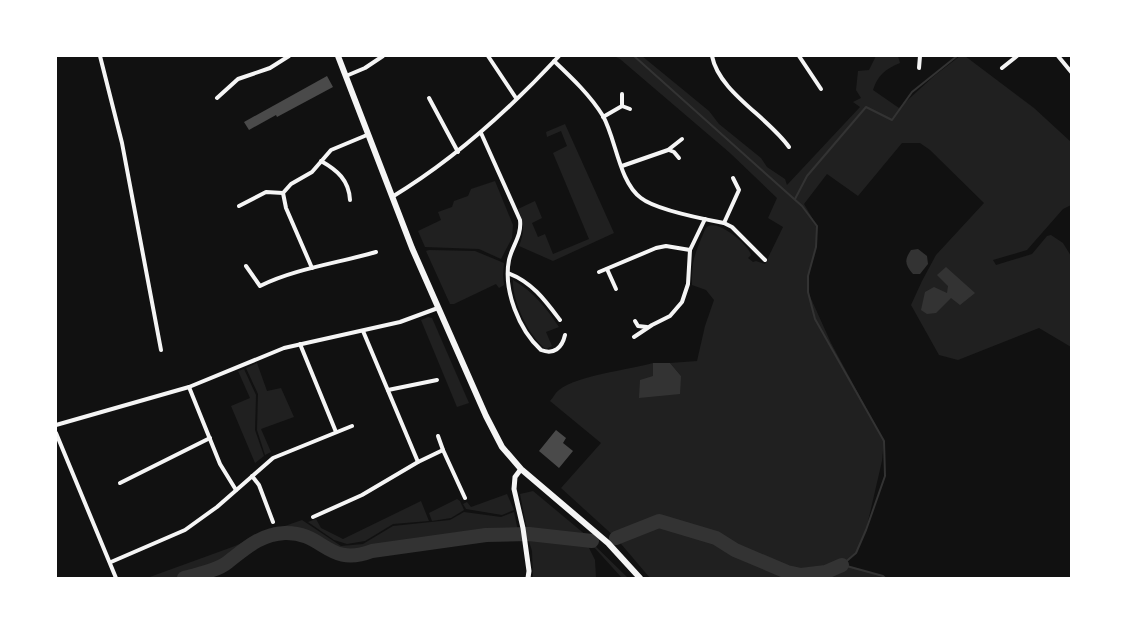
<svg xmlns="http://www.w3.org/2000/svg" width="1127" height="634" font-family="Helvetica,sans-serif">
  <rect width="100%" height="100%" fill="#111"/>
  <!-- green -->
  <g fill="#202020">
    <path d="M614,56H642L709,111L719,124L761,158L767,167L785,179L787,185L860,107L853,102L861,98L856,90L858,71L869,70L876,56H898L900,63C885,69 878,75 873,90L899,108L934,76L960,56H965L1034,108L1071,142V205L1063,209L1027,250L993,260L996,265L1032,254L1047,236L1051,235L1063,243L1071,256V347L1039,328L958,360L939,355L911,305L922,281L936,255L984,203L930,150L920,143H902L858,196L827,174L804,204L817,226L816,247L808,276V292L831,343L884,441L882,461L866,530L856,553L842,565L883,576L885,578H650L616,538L561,488L601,443L550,401C553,398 555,393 559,390C578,375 629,370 653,363V376H681L670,363L697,361L705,326L714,300L706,290L692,285C692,263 693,259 701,239C703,236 704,229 707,227C717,218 749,245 751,255L748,258L753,262L756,261L765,264L783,227L768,218L777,198L730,153L620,59Z"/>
    <path d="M565,124L614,233L553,261L519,246C525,232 524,222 518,209L535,201L542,218L532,223L538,237L545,234L553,254L589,239L553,153L567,146L561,131L547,137L546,132Z"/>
    <polygon points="495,181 513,225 512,238 501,259 479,249 425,247 418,231 441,220 438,212 452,207 454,201 468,196 471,189"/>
    <polygon points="429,250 475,251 504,263 503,275 504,285 499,288 496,284 454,304 450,304 426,251"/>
    <path d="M513,280C534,292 546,308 559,327L546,332L552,346L546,349C529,337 512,301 513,280Z"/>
    <polygon points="428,317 432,318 469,403 457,407 421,320"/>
    <polygon points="257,363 267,391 281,388 294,417 261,429 271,452 265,455 257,430 258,394 246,368"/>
    <polygon points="244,369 256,395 255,430 264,456 255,463 231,406 250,398 238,371"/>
    <polygon points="533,491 587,536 527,530 520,494"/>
    <polygon points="507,494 514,510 502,515 466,509 463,504 467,502 471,507"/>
    <polygon points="457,499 460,501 464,510 451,518 432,521 429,513"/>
    <polygon points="421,501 429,521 393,524 365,541 347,544 334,540 308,522 316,519 321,528 343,539"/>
    <path d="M464,512L501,517L514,512L518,531L517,534L485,531L454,533L346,553C331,549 320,537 305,533C271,524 252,547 227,563C219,568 194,577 184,578C172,580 159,579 147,578L235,546L274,527L279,528L302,520L341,546L363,544L393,526L450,520Z"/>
    <polygon points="528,538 590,541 628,578 622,578 593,546 589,548 595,560 596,578 533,578 532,551"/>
  </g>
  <!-- water -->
  <g fill="#333">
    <path d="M918,249L927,256L928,264L920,274H913C905,265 904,260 911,250Z"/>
    <polygon points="946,267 975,293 960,305 951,298 936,313 927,314 921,310 925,292 934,287 947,293 948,286 937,275"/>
    <polygon points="653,363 670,363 681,376 680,394 639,398 640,380 653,376"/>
  </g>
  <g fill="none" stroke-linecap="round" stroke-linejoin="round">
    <!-- stream -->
    <g stroke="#333" stroke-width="2">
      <polyline points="634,56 802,206 817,226 816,247 808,276 808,292 815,319 884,441 885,476 866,530 856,553 842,565"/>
      <polyline points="795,199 807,176 866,107 892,120 912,92 957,56"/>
      <polyline points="843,565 883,576 885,578"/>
    </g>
    <!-- river -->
    <g stroke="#333" stroke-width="14">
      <polyline points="616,538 659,521 716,538 735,550 787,572 801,575 826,572 842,565"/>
      <path d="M184,578C198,574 217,571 228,562C246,548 261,534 285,533C324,532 328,568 372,551L486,535L529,534L592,541"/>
    </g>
  </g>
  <!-- building -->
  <g fill="#4a4a4a">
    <polygon points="327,76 333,87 277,117 276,115 249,130 244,122"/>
    <polygon points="556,430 566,438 563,443 573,451 559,468 539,451"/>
  </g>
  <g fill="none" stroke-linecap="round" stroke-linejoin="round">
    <!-- minor -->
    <g stroke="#f5f5f5" stroke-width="4">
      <polyline points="100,56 122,143 161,350"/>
      <polyline points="488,56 516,98"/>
      <path d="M712,56C719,92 767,116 789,147"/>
      <polyline points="799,56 821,89"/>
      <polyline points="1058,56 1072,73"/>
      <path d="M554,61C572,78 590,95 603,116C616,139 619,182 641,198C656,210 703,219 724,223L732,227L765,260"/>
      <polyline points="919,68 920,56"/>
      <polyline points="1002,68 1017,56"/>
      <polyline points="346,76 365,68 383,56"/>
      <polyline points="217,98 238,79 270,68 289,56"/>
      <polyline points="429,98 458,152"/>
      <polyline points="622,106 630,109"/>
      <polyline points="603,117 622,106 622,94"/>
      <path d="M481,133L520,220C522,236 512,246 509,260C503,290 519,330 541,350C554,355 562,348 565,335"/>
      <polyline points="669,150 674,152 679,158"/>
      <path d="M321,161C337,170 349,180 350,200"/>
      <polyline points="622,166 668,150 682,139"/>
      <path d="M392,197C455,159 509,110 559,56"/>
      <polyline points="239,206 266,192 283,193"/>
      <polyline points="724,223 739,190 733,178"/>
      <path d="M246,266L260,286C294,269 338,263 376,252"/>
      <polyline points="312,268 286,208 283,193 291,184 312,172 331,150 367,135"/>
      <polyline points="607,269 616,289"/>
      <polyline points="599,272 656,248 666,246 690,250"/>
      <path d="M508,273C532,282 545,300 560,320"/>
      <polyline points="635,321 638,326 647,327"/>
      <polyline points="363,331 418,462"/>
      <polyline points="634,337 652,325 670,316 682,302 688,284 690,250 705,219"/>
      <polyline points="300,344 336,432"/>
      <polyline points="189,387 220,464 236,490"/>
      <polyline points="388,390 437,380"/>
      <polyline points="56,425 189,387 284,348 400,322 438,308"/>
      <polyline points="56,433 116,578"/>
      <polyline points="438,436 443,450"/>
      <polyline points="252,476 259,485 273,522"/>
      <polyline points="120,483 210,438"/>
      <polyline points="313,517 362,495 418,462 443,450 465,498"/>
      <polyline points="111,562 185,530 217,507 273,458 352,426"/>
    </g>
    <!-- tertiary -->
    <polyline stroke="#f5f5f5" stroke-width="5" points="521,469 515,477 514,489 523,528 529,571 528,578"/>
    <!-- secondary -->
    <polyline stroke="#f5f5f5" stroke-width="6" points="338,56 412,248 486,416 502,447 521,469 608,543 640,578"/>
  </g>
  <!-- border -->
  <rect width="1127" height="634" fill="none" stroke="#ffffff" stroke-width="114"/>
</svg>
